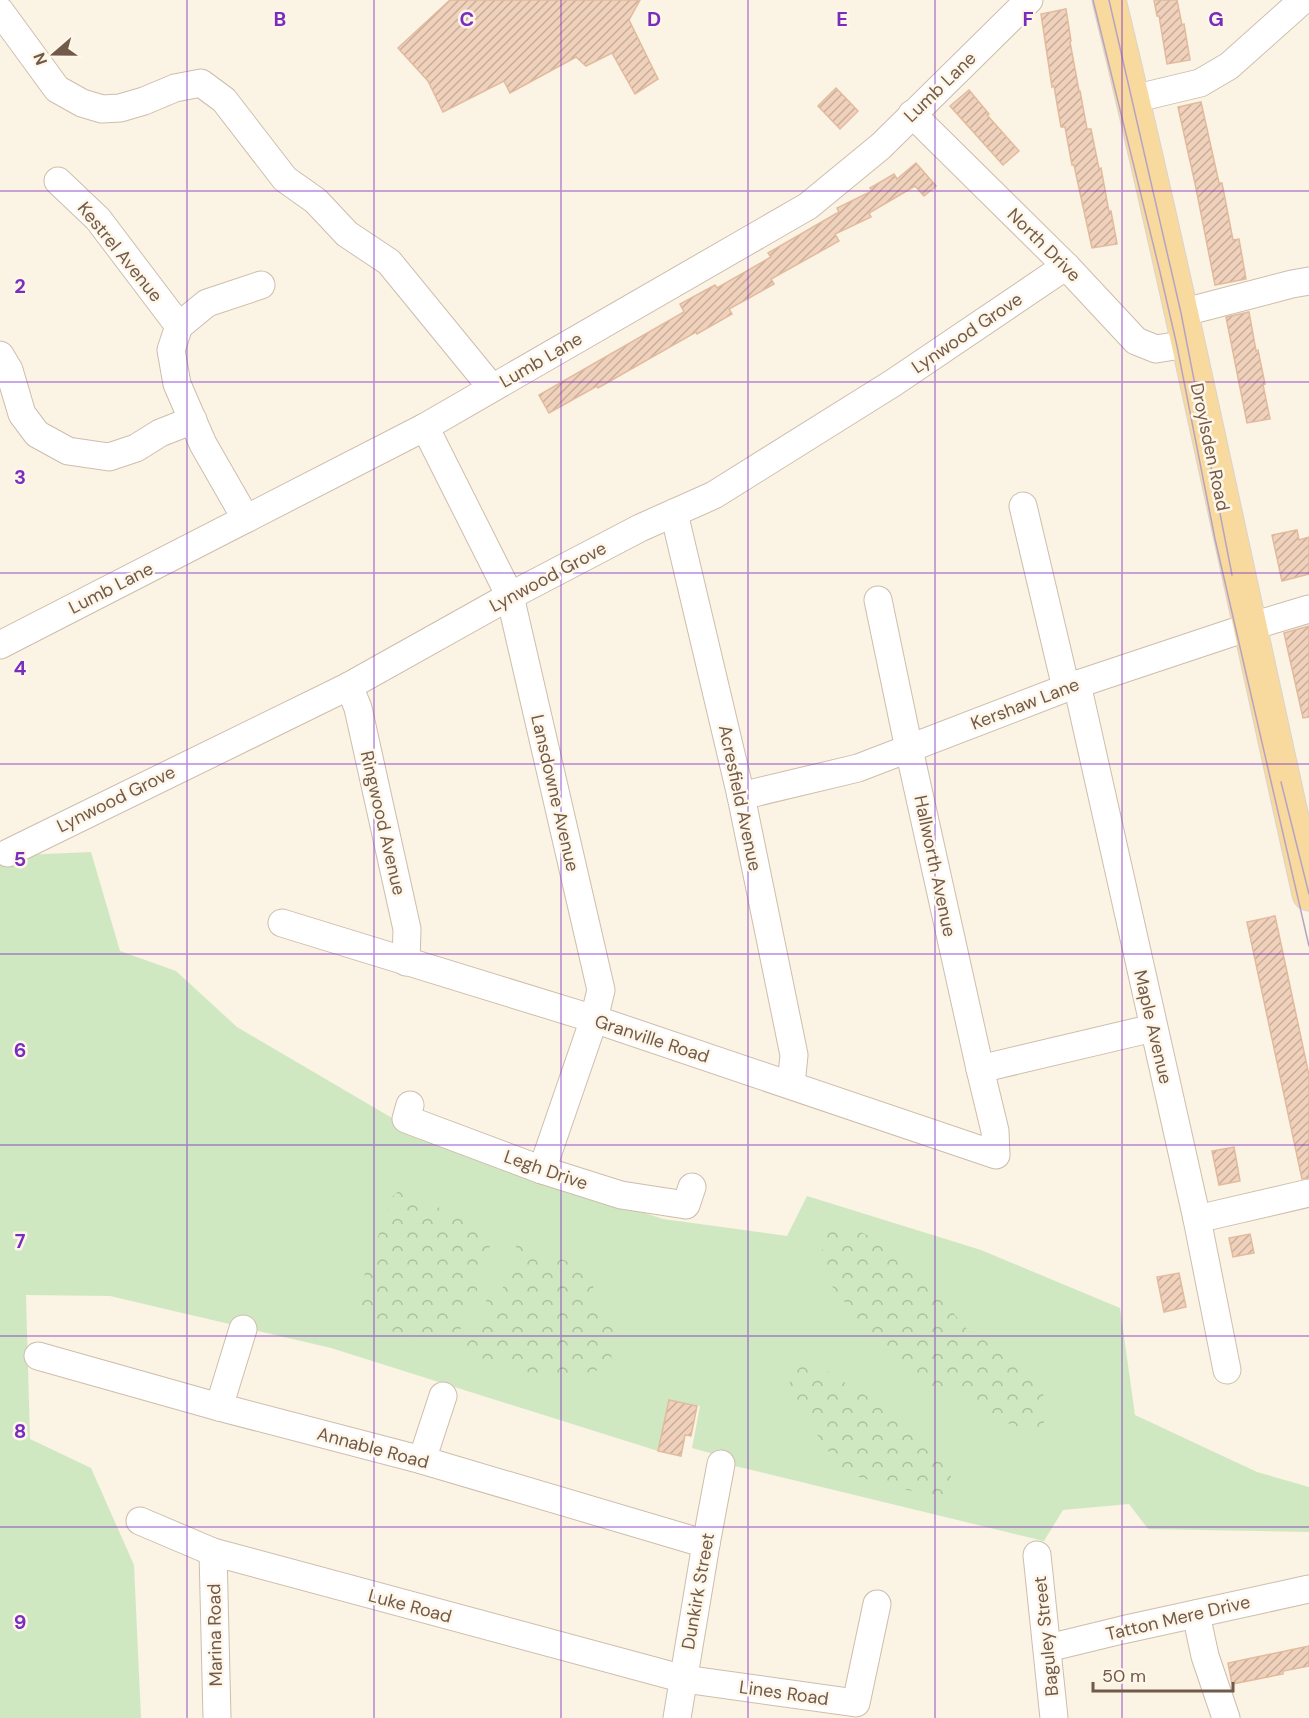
<svg xmlns="http://www.w3.org/2000/svg" width="1309" height="1718" font-family="'DM Sans',sans-serif">
  <defs>
    <pattern id="forest-crowns" width="20" height="18" patternUnits="userSpaceOnUse" patternTransform="scale(1.5)"><rect width="20" height="18" fill="#d0e8c2"/><path d="M2 6a3 3 0 1 1 6 0M12 15a3 3 0 1 1 6 0" fill="none" stroke="#adbfa0"/></pattern>
    <pattern id="building-hatch" width="6" height="6" patternUnits="userSpaceOnUse" patternTransform="scale(1.5)"><rect width="6" height="6" fill="#f0d2bc"/><path d="M-1 1l2-2M0 6l6-6M5 7l2-2" fill="none" stroke="#c7ad9b"/></pattern>
  </defs>
  <rect width="100%" height="100%" fill="#fbf3e3"/>
  <!-- green -->
  <polygon fill="#d0e8c2" points="91,852 120,951 176,971 237,1027 438,1145 663,1219 787,1236 807,1196 981,1250 1120,1308 1135,1415 1257,1472 1309,1487 1309,1532 1148,1529 1129,1504 1063,1510 1044,1541 735,1466 728,1458 692,1448 700,1406 669,1400 658,1451 331,1348 110,1296 26,1295 30,1439 91,1468 134,1565 141,1718 0,1718 0,856"/>
  <!-- forest -->
  <g fill="url(#forest-crowns)">
    <polygon points="402,1188 485,1232 491,1241 482,1278 462,1328 425,1345 359,1317 355,1302 392,1197"/>
    <polygon points="838,1222 876,1239 933,1289 966,1328 1028,1370 1043,1384 1044,1428 1019,1427 975,1412 964,1392 950,1391 937,1399 932,1396 862,1324 820,1271 824,1232"/>
    <polygon points="517,1243 583,1267 613,1326 611,1367 556,1381 469,1354 465,1346 488,1297 500,1291 509,1279"/>
    <polygon points="812,1362 900,1417 945,1456 955,1490 950,1501 858,1477 837,1464 812,1427 789,1386 794,1367"/>
  </g>
  <!-- building -->
  <g fill="url(#building-hatch)" stroke="#e2ba9d" stroke-width="1.5">
    <polygon points="450,0 640,0 629,20 658,79 635,94 612,53 586,66 576,57 510,93 504,81 443,112 428,81 398,48"/>
    <polygon points="1154,0 1177,0 1182,25 1184,24 1190,60 1167,64 1159,16 1157,16"/>
    <polygon points="1066,9 1071,41 1070,42 1079,91 1080,91 1087,129 1091,129 1099,169 1101,168 1109,212 1111,211 1117,244 1092,248 1074,165 1072,165 1065,127 1061,127 1054,86 1052,87 1041,14"/>
    <polygon points="836,88 858,111 840,129 818,106"/>
    <polygon points="969,90 989,114 987,115 1019,151 1003,165 950,106"/>
    <polygon points="1201,102 1219,183 1222,183 1233,240 1239,239 1246,279 1215,285 1196,188 1178,107"/>
    <polygon points="916,163 936,186 924,196 915,186 869,213 871,217 835,234 839,241 771,279 774,284 729,309 732,314 697,334 696,332 598,388 597,386 549,413 539,395 684,312 680,304 715,285 717,288 771,257 768,253 839,212 837,208 872,191 870,188 894,174 897,179"/>
    <polygon points="1249,312 1256,351 1258,350 1265,384 1263,385 1270,419 1247,423 1226,317"/>
    <polygon points="1297,530 1299,540 1309,537 1309,574 1282,581 1272,535"/>
    <polygon points="1309,626 1309,717 1303,718 1284,633"/>
    <polygon points="1275,916 1309,1075 1309,1178 1302,1179 1247,922"/>
    <polygon points="1234,1147 1240,1181 1219,1185 1212,1151"/>
    <polygon points="1250,1234 1254,1253 1233,1257 1229,1238"/>
    <polygon points="1179,1273 1186,1307 1164,1312 1157,1277"/>
    <polygon points="669,1400 697,1406 691,1436 685,1435 681,1456 658,1451"/>
    <polygon points="1309,1646 1309,1666 1283,1671 1283,1674 1232,1684 1228,1663"/>
  </g>
  <g fill="none" stroke-linecap="round" stroke-linejoin="round">
    <defs>
      <g id="minor">
        <polyline points="0,11 57,89 82,103 102,109 120,108 144,101 175,88 201,83 224,100 285,179 316,201 347,234 389,262 492,388"/>
        <polyline points="1133,99 1200,83 1229,66 1303,0"/>
        <polyline points="912,114 1066,266 1136,341 1156,349 1187,344"/>
        <polyline points="58,181 98,219 179,326 171,350 177,384 203,444 246,519"/>
        <polyline points="1181,313 1292,284 1309,281"/>
        <polyline points="179,326 207,303 261,285"/>
        <polyline points="0,355 9,370 22,414 37,434 68,451 109,457 136,448 160,433 193,420"/>
        <polyline points="425,427 510,596 601,990 594,1019 542,1170"/>
        <polyline points="1023,506 1066,688"/>
        <polyline points="674,513 741,796 794,1055 791,1085"/>
        <polyline points="0,645 425,427 808,206 881,146 1029,0"/>
        <polyline points="1077,684 1197,1219 1227,1370"/>
        <polyline points="349,686 358,708 407,929 406,962"/>
        <polyline points="741,796 858,768 1066,688 1249,627 1309,609"/>
        <polyline points="8,853 349,686 510,596 640,528 714,495 893,383 1066,266"/>
        <polyline points="282,923 594,1019 996,1155 995,1131 980,1069 909,749 878,600"/>
        <polyline points="980,1069 1153,1028"/>
        <polyline points="410,1105 406,1119 542,1170 621,1195 686,1205 692,1187"/>
        <polyline points="1197,1219 1309,1193"/>
        <polyline points="38,1356 219,1407 422,1460 706,1544"/>
        <polyline points="219,1407 243,1329"/>
        <polyline points="422,1460 443,1396"/>
        <polyline points="140,1521 213,1552 684,1679 856,1703 877,1604"/>
        <polyline points="213,1552 217,1718"/>
        <polyline points="1037,1555 1054,1718"/>
        <polyline points="1196,1614 1205,1656 1226,1718"/>
        <polyline points="1048,1648 1122,1630 1309,1589"/>
        <polyline points="677,1718 706,1544 721,1464"/>
      </g>
      <path id="major" d="M1109,0C1181,297 1242,596 1309,894"/>
    </defs>
    <!-- minor casing -->
    <use href="#minor" stroke="#cebdad" stroke-width="29"/>
    <!-- major casing -->
    <use href="#major" stroke="#dad4d0" stroke-width="35"/>
    <!-- minor -->
    <use href="#minor" stroke="#fff" stroke-width="27"/>
    <!-- major -->
    <use href="#major" stroke="#f8d99e" stroke-width="33"/>
    <!-- tram -->
    <g stroke="#b6a3c4" stroke-width="1.5">
      <polyline points="1093,0 1160,272 1177,346 1215,539 1309,946"/>
      <polyline points="1109,0 1181,313 1232,575"/>
      <polyline points="1281,782 1309,894"/>
    </g>
  </g>
  <!-- grid -->
  <path fill="none" stroke="#7b2cbf" stroke-width="1.5" stroke-opacity="0.55" d="M187,0V1718M374,0V1718M561,0V1718M748,0V1718M935,0V1718M1122,0V1718M0,191H1309M0,382H1309M0,573H1309M0,764H1309M0,954H1309M0,1145H1309M0,1336H1309M0,1527H1309"/>
  <g text-anchor="middle" dominant-baseline="central" stroke-width="5" stroke-linejoin="round" paint-order="stroke">
    <!-- street labels -->
    <g font-size="18" fill="#725a4a" stroke="#fef7e9">
      <text transform="translate(940 87) rotate(-44)">Lumb Lane</text>
      <text transform="translate(1044 245) rotate(45)">North Drive</text>
      <text transform="translate(120 252) rotate(51)">Kestrel Avenue</text>
      <text transform="translate(967 333) rotate(-34)">Lynwood Grove</text>
      <text transform="translate(541 360) rotate(-30)">Lumb Lane</text>
      <text transform="translate(1210 447) rotate(78)">Droylsden Road</text>
      <text transform="translate(548 577) rotate(-28)">Lynwood Grove</text>
      <text transform="translate(111 588) rotate(-27)">Lumb Lane</text>
      <text transform="translate(1025 704) rotate(-21)">Kershaw Lane</text>
      <text transform="translate(555 793) rotate(77)">Lansdowne Avenue</text>
      <text transform="translate(740 798) rotate(78)">Acresfield Avenue</text>
      <text transform="translate(116 799) rotate(-26)">Lynwood Grove</text>
      <text transform="translate(383 823) rotate(77)">Ringwood Avenue</text>
      <text transform="translate(935 866) rotate(78)">Hallworth Avenue</text>
      <text transform="translate(1153 1027) rotate(77)">Maple Avenue</text>
      <text transform="translate(652 1039) rotate(18)">Granville Road</text>
      <text transform="translate(546 1170) rotate(19)">Legh Drive</text>
      <text transform="translate(373 1448) rotate(15)">Annable Road</text>
      <text transform="translate(698 1591) rotate(-80)">Dunkirk Street</text>
      <text transform="translate(410 1606) rotate(15)">Luke Road</text>
      <text transform="translate(1178 1618) rotate(-13)">Tatton Mere Drive</text>
      <text transform="translate(215 1635) rotate(-91)">Marina Road</text>
      <text transform="translate(1046 1636) rotate(-96)">Baguley Street</text>
      <text transform="translate(784 1693) rotate(8)">Lines Road</text>
    </g>
  </g>
  <g font-size="20" text-anchor="middle" font-weight="bold" fill="#7b2cbf" stroke="#fef7e9" stroke-width="5" stroke-linejoin="round" paint-order="stroke">
    <text x="280" y="26">B</text>
    <text x="467" y="26">C</text>
    <text x="654" y="26">D</text>
    <text x="842" y="26">E</text>
    <text x="1028" y="26">F</text>
    <text x="1216" y="26">G</text>
    <text x="20" y="293">2</text>
    <text x="20" y="484">3</text>
    <text x="20" y="675">4</text>
    <text x="20" y="866">5</text>
    <text x="20" y="1057">6</text>
    <text x="20" y="1248">7</text>
    <text x="20" y="1438">8</text>
    <text x="20" y="1629">9</text>
  </g>
  <!-- north arrow -->
  <g transform="translate(54 54) rotate(250)" stroke="#fef7e9" stroke-width="4.5" paint-order="stroke">
  <path d="M0-4.5L10 22L0 15L-10 22Z" fill="#725a4a"/>
  <text y="-9" font-size="16" font-weight="bold" text-anchor="middle" fill="#725a4a">N</text>
  </g>
  <!-- scale -->
  <path d="M1093 1682v9h140v-9" fill="none" stroke="#725a4a" stroke-width="3"/>
  <text x="1102" y="1682" font-size="18" fill="#725a4a" stroke="#fef7e9" stroke-width="4.5" paint-order="stroke">50 m</text>
</svg>
